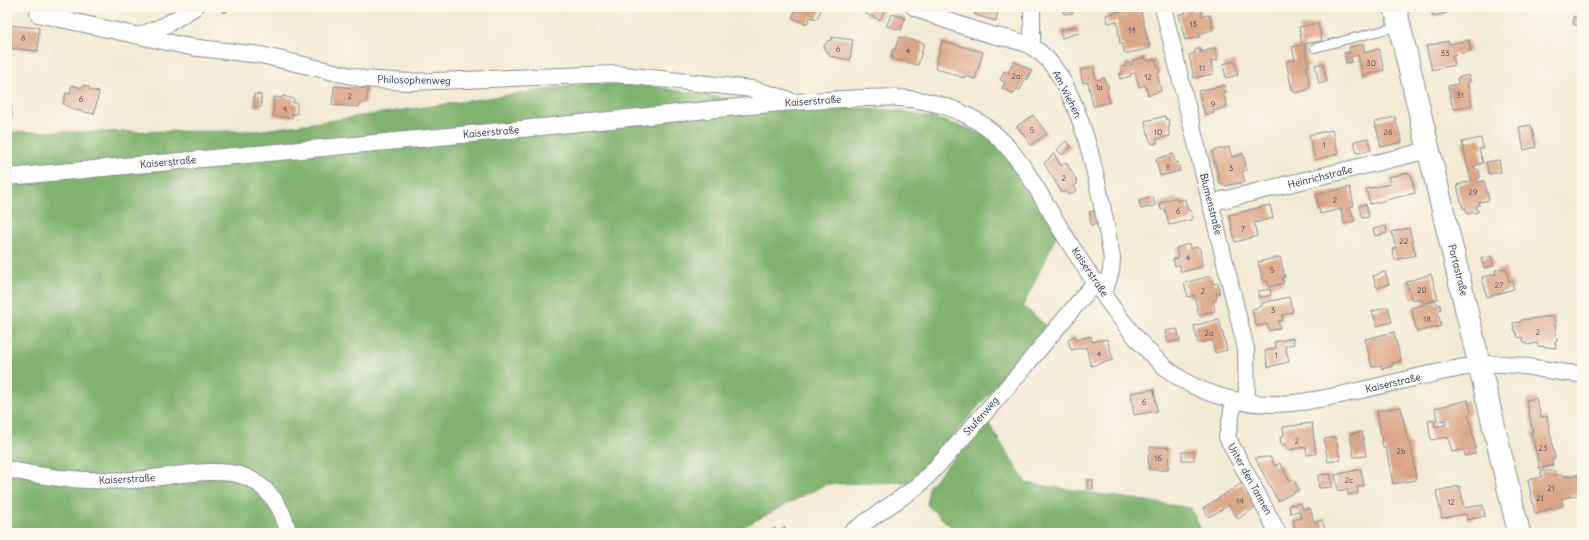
<svg xmlns="http://www.w3.org/2000/svg" width="1589" height="540" font-family="Delius,sans-serif">
  <rect width="100%" height="100%" fill="#fbf7ec"/>
  <filter id="ink" filterUnits="userSpaceOnUse"><feTurbulence type="fractalNoise" baseFrequency=".025" numOctaves="2"/><feDisplacementMap in="SourceGraphic" scale="8" xChannelSelector="R" yChannelSelector="G"/><feConvolveMatrix kernelMatrix="1 2 1 2 8 2 1 2 1" color-interpolation-filters="sRGB"/></filter>
  <filter id="wash" filterUnits="userSpaceOnUse"><feTurbulence type="fractalNoise" baseFrequency=".012" numOctaves="4" result="noise"/><feDisplacementMap in="SourceGraphic" scale="16" xChannelSelector="R" yChannelSelector="G"/><feGaussianBlur stdDeviation="0.9" result="paint"/><feColorMatrix in="noise" values="0 0 0 0 0 0 0 0 0 0 0 0 0 0 0 0 0 1.4 0 .05"/><feComposite in="paint" operator="in"/></filter>
  <g filter="url(#wash)">
    <rect width="100%" height="100%" fill="#f2ebd3"/>
    <!-- forest -->
    <g fill="#80b26d" stroke="#4e7066">
      <polygon points="614,80 794,110 838,107 901,111 933,118 969,129 987,137 1001,148 1013,162 1057,234 1023,306 1047,326 913,482 826,484 731,533 7,533 7,132 257,131"/>
      <polygon points="987,421 1026,483 1191,508 1202,533 958,533 927,505 929,486"/>
    </g>
    <g id="blocks">
      <!-- building -->
      <g fill="#daa586">
        <polygon points="219,7 232,7 224,13"/>
        <polygon points="797,7 822,7 817,19 810,17 808,24 792,18"/>
        <polygon points="869,7 886,7 880,20 866,14"/>
        <polygon points="968,7 999,7 996,21 975,15 976,10"/>
        <polygon points="1068,7 1073,7 1073,13 1064,14 1063,8"/>
        <polygon points="1431,7 1453,7 1453,8 1446,9 1447,13 1433,17"/>
        <polygon points="1135,8 1136,13 1141,12 1150,48 1125,54 1122,43 1120,44 1117,21 1108,23 1106,15"/>
        <polygon points="1192,8 1193,11 1201,9 1202,16 1210,15 1213,30 1199,34 1200,37 1185,40 1179,14 1186,13 1185,10"/>
        <polygon points="892,14 905,18 901,30 886,26"/>
        <polygon points="1582,16 1582,24 1574,25 1573,17"/>
        <polygon points="1318,23 1322,41 1304,44 1309,66 1306,67 1310,86 1307,90 1296,93 1292,90 1286,61 1295,59 1292,47 1302,45 1299,27"/>
        <polygon points="7,25 39,28 38,51 7,48"/>
        <polygon points="1077,26 1079,33 1062,38 1060,30"/>
        <polygon points="832,37 853,40 850,60 829,56 829,52 826,52 824,46 828,40 831,41"/>
        <polygon points="899,37 924,43 918,65 893,59 894,57 891,57 893,49 895,50"/>
        <polygon points="1469,40 1471,51 1452,55 1454,65 1432,70 1426,46 1448,41 1449,44"/>
        <polygon points="942,41 983,52 975,79 964,76 964,78 935,68"/>
        <polygon points="1363,44 1365,53 1379,49 1384,70 1363,76 1358,55 1351,57 1352,62 1346,63 1344,53 1350,52 1349,47"/>
        <polygon points="1200,48 1201,52 1215,48 1218,60 1211,61 1213,74 1194,78 1189,55 1195,53 1195,50"/>
        <polygon points="1145,57 1146,61 1155,59 1160,72 1158,75 1161,91 1148,95 1145,85 1139,87 1135,73 1130,74 1131,76 1120,79 1119,74 1123,74 1121,67 1126,66 1125,63 1129,62 1130,65 1133,64 1132,61"/>
        <polygon points="1014,61 1032,71 1028,79 1026,78 1020,90 1017,88 1014,94 1002,88 1005,82 1000,80 1004,71 1008,73"/>
        <polygon points="1235,61 1238,75 1226,78 1223,64"/>
        <polygon points="1323,63 1327,82 1319,84 1315,65"/>
        <polygon points="1093,67 1096,80 1104,78 1106,84 1109,86 1107,90 1110,102 1093,106 1088,82 1083,83 1080,70"/>
        <polygon points="1468,75 1470,81 1467,82 1472,105 1453,109 1448,86 1458,84 1457,78"/>
        <polygon points="72,85 81,88 83,85 89,87 90,90 99,92 94,114 75,110 63,104 66,93 70,94"/>
        <polygon points="1225,85 1226,92 1223,92 1227,107 1213,111 1214,113 1205,115 1198,91"/>
        <polygon points="334,86 368,89 366,103 360,103 359,107 332,105"/>
        <polygon points="254,94 261,95 261,107 254,107"/>
        <polygon points="7,95 10,95 12,117 7,118"/>
        <polygon points="283,96 294,99 293,103 297,103 297,114 292,114 292,118 273,116 274,97 282,98"/>
        <polygon points="1033,115 1047,134 1031,145 1017,126"/>
        <polygon points="1165,116 1166,119 1168,119 1170,127 1168,127 1170,136 1157,139 1157,143 1153,144 1150,141 1145,121"/>
        <polygon points="1395,117 1402,142 1381,147 1375,122"/>
        <polygon points="1531,125 1536,147 1524,150 1519,127"/>
        <polygon points="1332,130 1338,154 1315,160 1309,135"/>
        <polygon points="1368,138 1371,150 1357,153 1354,141"/>
        <polygon points="1481,138 1483,148 1479,149 1483,163 1474,166 1475,169 1479,170 1480,177 1478,179 1478,182 1484,181 1489,200 1479,202 1479,205 1476,206 1478,212 1467,214 1466,208 1463,209 1457,185 1471,181 1462,142"/>
        <polygon points="1066,141 1072,147 1062,155 1057,150"/>
        <polygon points="1229,147 1232,157 1243,154 1247,170 1242,172 1245,182 1224,186 1220,184 1212,151"/>
        <polygon points="1054,154 1061,166 1066,162 1078,183 1074,186 1077,190 1068,195 1066,191 1062,193 1044,163"/>
        <polygon points="1173,154 1175,163 1178,162 1180,171 1160,176 1156,159"/>
        <polygon points="1499,160 1501,172 1489,174 1486,162"/>
        <polygon points="1407,173 1411,175 1415,193 1370,204 1366,189 1390,184 1388,177"/>
        <polygon points="1350,187 1354,206 1350,207 1355,221 1344,224 1341,209 1320,214 1316,195"/>
        <polygon points="1153,197 1155,206 1141,209 1139,201"/>
        <polygon points="1176,197 1177,201 1185,199 1188,210 1191,211 1192,216 1191,220 1169,225 1165,209 1161,210 1160,203"/>
        <polygon points="1366,204 1369,217 1362,218 1359,206"/>
        <polygon points="1270,205 1273,218 1254,223 1257,236 1235,242 1229,215"/>
        <polygon points="1095,211 1098,224 1091,225 1089,212"/>
        <polygon points="1386,226 1387,233 1375,236 1373,229"/>
        <polygon points="1409,228 1416,255 1395,260 1392,249 1396,248 1392,232"/>
        <polygon points="1189,244 1190,249 1197,247 1200,249 1202,267 1181,272 1179,264 1175,266 1173,259 1178,258 1176,248"/>
        <polygon points="1491,256 1494,266 1484,268 1481,259"/>
        <polygon points="1280,257 1285,277 1282,278 1284,283 1269,287 1268,281 1263,282 1258,262"/>
        <polygon points="1506,268 1509,282 1512,281 1514,289 1487,297 1482,277 1496,274 1495,270"/>
        <polygon points="1385,272 1389,284 1377,288 1373,276"/>
        <polygon points="1431,274 1438,299 1423,303 1421,298 1412,300 1406,282"/>
        <polygon points="1211,276 1213,284 1218,283 1219,289 1220,293 1216,294 1217,299 1213,301 1215,311 1199,315 1194,295 1188,297 1184,283"/>
        <polygon points="1270,289 1271,295 1259,298 1258,291"/>
        <polygon points="1289,297 1293,312 1282,315 1283,320 1278,321 1280,328 1269,331 1267,324 1256,326 1252,309 1262,306 1262,303"/>
        <polygon points="1435,301 1436,303 1440,305 1441,309 1438,312 1441,326 1417,332 1411,308"/>
        <polygon points="1388,307 1392,322 1377,326 1372,311"/>
        <polygon points="1554,316 1557,341 1555,341 1556,348 1538,346 1537,343 1528,345 1523,341 1523,337 1519,338 1514,329 1513,323 1521,322 1521,320"/>
        <polygon points="1219,319 1227,350 1215,353 1212,340 1198,343 1194,326"/>
        <polygon points="1177,329 1180,340 1168,343 1165,331"/>
        <polygon points="1394,332 1401,361 1392,363 1392,366 1382,369 1381,365 1372,367 1365,339"/>
        <polygon points="1075,336 1076,340 1091,336 1092,342 1107,339 1113,360 1091,366 1086,347 1071,350 1068,339"/>
        <polygon points="1293,338 1294,344 1285,346 1289,362 1268,367 1265,351 1276,348 1274,342"/>
        <polygon points="1154,389 1157,411 1134,415 1131,393"/>
        <polygon points="1536,398 1541,417 1547,416 1555,458 1552,459 1553,465 1540,469 1531,432 1533,432 1526,400"/>
        <polygon points="1468,400 1471,413 1468,414 1476,448 1474,448 1475,454 1465,456 1464,450 1452,452 1448,437 1431,440 1428,421 1434,420 1435,427 1446,425 1445,420 1437,421 1435,408"/>
        <polygon points="1401,407 1408,443 1411,443 1416,480 1393,484 1386,448 1383,448 1377,411"/>
        <polygon points="1312,423 1316,454 1307,455 1306,447 1287,450 1286,445 1281,445 1280,437 1284,436 1283,427"/>
        <polygon points="1362,432 1366,456 1354,457 1350,434"/>
        <polygon points="1336,437 1340,460 1328,462 1324,439"/>
        <polygon points="1150,447 1169,447 1168,470 1149,470 1148,454 1150,454"/>
        <rect x="1182" y="452" width="12" height="8"/>
        <polygon points="1270,457 1275,466 1280,463 1290,482 1294,480 1299,490 1278,501 1255,458"/>
        <polygon points="1361,469 1364,486 1357,487 1358,493 1348,495 1347,489 1338,491 1335,475"/>
        <polygon points="1541,471 1555,471 1556,475 1571,476 1582,474 1582,494 1561,499 1563,506 1535,513 1528,480 1542,477"/>
        <polygon points="1331,474 1332,487 1319,488 1318,475"/>
        <rect x="1087" y="480" width="6" height="9"/>
        <polygon points="1242,483 1257,506 1238,519 1229,505 1209,517 1203,508"/>
        <polygon points="1460,486 1464,508 1483,505 1485,516 1467,520 1466,514 1442,518 1436,491"/>
        <polygon points="1301,503 1303,510 1310,508 1314,522 1322,520 1326,533 1296,533 1293,520 1301,518 1299,511 1290,513 1289,505"/>
        <polygon points="785,527 788,533 767,533 775,528 777,532"/>
      </g>
    </g>
  </g>
  <g filter="url(#ink)">
    <use href="#blocks" fill-opacity="0" stroke="#868d98" stroke-width="1"/>
    <g fill="none" stroke-linecap="round" stroke-linejoin="round">
      <defs>
        <polyline id="service" points="1315,48 1399,26"/>
        <g id="minor">
          <path d="M914,7C940,19 965,27 992,35C1004,38 1021,40 1032,47C1083,75 1102,205 1112,258L1111,271L1104,294"/>
          <polyline points="1032,7 1032,46"/>
          <polyline points="1163,7 1246,349 1247,403"/>
          <polyline points="38,14 190,47 261,55 364,79 409,82 615,74 752,89 787,99"/>
          <polyline points="141,35 166,25 195,7"/>
          <path d="M7,177C208,158 409,141 610,120C682,113 753,104 825,100C863,98 900,94 937,104C1006,122 1026,172 1060,228C1088,273 1129,339 1171,372C1184,382 1200,390 1216,395C1263,411 1306,403 1353,392C1395,383 1437,371 1479,365C1516,360 1546,373 1582,374"/>
          <polyline points="1210,203 1429,150"/>
          <polyline points="1234,401 1227,437 1278,533"/>
          <path d="M7,469C49,479 91,482 134,480C164,478 219,465 246,477C269,487 284,509 288,533"/>
          <polyline points="850,533 918,486 945,458 1017,376 1096,281"/>
        </g>
        <polyline id="secondary" points="1395,7 1519,533"/>
      </defs>
      <!-- service casing -->
      <use href="#service" stroke="#868d98" stroke-width="10"/>
      <!-- minor casing -->
      <use href="#minor" stroke="#868d98" stroke-width="18"/>
      <!-- secondary casing -->
      <use href="#secondary" stroke="#868d98" stroke-width="24"/>
      <!-- service -->
      <use href="#service" stroke="#fff" stroke-width="8"/>
      <!-- minor -->
      <use href="#minor" stroke="#fff" stroke-width="16"/>
      <!-- secondary -->
      <use href="#secondary" stroke="#fff" stroke-width="22"/>
    </g>
  </g>
  <g text-anchor="middle" dominant-baseline="central" stroke-width="4" stroke-linejoin="round" paint-order="stroke">
    <!-- number labels -->
    <g font-size="8" fill="#4b4c68">
      <text x="1193" y="24">13</text>
      <text x="1132" y="30">14</text>
      <text x="23" y="38">8</text>
      <text x="838" y="49">6</text>
      <text x="908" y="51">4</text>
      <text x="1445" y="53">33</text>
      <text x="1371" y="63">30</text>
      <text x="1202" y="68">11</text>
      <text x="1016" y="76">2a</text>
      <text x="1148" y="77">12</text>
      <text x="1099" y="87">1a</text>
      <text x="1460" y="95">31</text>
      <text x="350" y="96">2</text>
      <text x="81" y="99">6</text>
      <text x="1213" y="104">9</text>
      <text x="285" y="109">4</text>
      <text x="1032" y="130">5</text>
      <text x="1158" y="132">10</text>
      <text x="1388" y="132">26</text>
      <text x="1324" y="145">1</text>
      <text x="1168" y="167">8</text>
      <text x="1231" y="168">3</text>
      <text x="1064" y="178">2</text>
      <text x="1473" y="192">29</text>
      <text x="1335" y="200">2</text>
      <text x="1178" y="211">6</text>
      <text x="1243" y="229">7</text>
      <text x="1404" y="241">22</text>
      <text x="1188" y="258">4</text>
      <text x="1272" y="270">5</text>
      <text x="1499" y="285">27</text>
      <text x="1422" y="290">20</text>
      <text x="1203" y="291">2</text>
      <text x="1273" y="310">3</text>
      <text x="1427" y="319">18</text>
      <text x="1538" y="332">2</text>
      <text x="1209" y="333">2a</text>
      <text x="1099" y="354">4</text>
      <text x="1276" y="355">1</text>
      <text x="1144" y="402">6</text>
      <text x="1297" y="441">2</text>
      <text x="1543" y="448">23</text>
      <text x="1401" y="451">2b</text>
      <text x="1158" y="458">16</text>
      <text x="1349" y="480">2c</text>
      <text x="1551" y="488">21</text>
      <text x="1540" y="498">21</text>
      <text x="1240" y="501">14</text>
      <text x="1451" y="502">12</text>
    </g>
    <!-- street labels -->
    <g font-size="10" fill="#1b2f5e" stroke="#fbf7ec">
      <text transform="translate(414 80) rotate(1)">Philosophenweg</text>
      <text transform="translate(1067 94) rotate(63)">Am Wiehen</text>
      <text transform="translate(813 101) rotate(-4)">Kaiserstraße</text>
      <text transform="translate(491 132) rotate(-5)">Kaiserstraße</text>
      <text transform="translate(168 162) rotate(-5)">Kaiserstraße</text>
      <text transform="translate(1320 177) rotate(-14)">Heinrichstraße</text>
      <text transform="translate(1211 204) rotate(76)">Blumenstraße</text>
      <text transform="translate(1458 270) rotate(76)">Portastraße</text>
      <text transform="translate(1090 272) rotate(56)">Kaiserstraße</text>
      <text transform="translate(1393 383) rotate(-13)">Kaiserstraße</text>
      <text transform="translate(981 416) rotate(-49)">Stufenweg</text>
      <text transform="translate(127 479) rotate(-3)">Kaiserstraße</text>
      <text transform="translate(1250 479) rotate(61)">Unter den Tannen</text>
    </g>
  </g>
  <!-- margin -->
  <rect width="1589" height="540" fill="none" stroke="#fbf7ec" stroke-width="24"/>
</svg>
